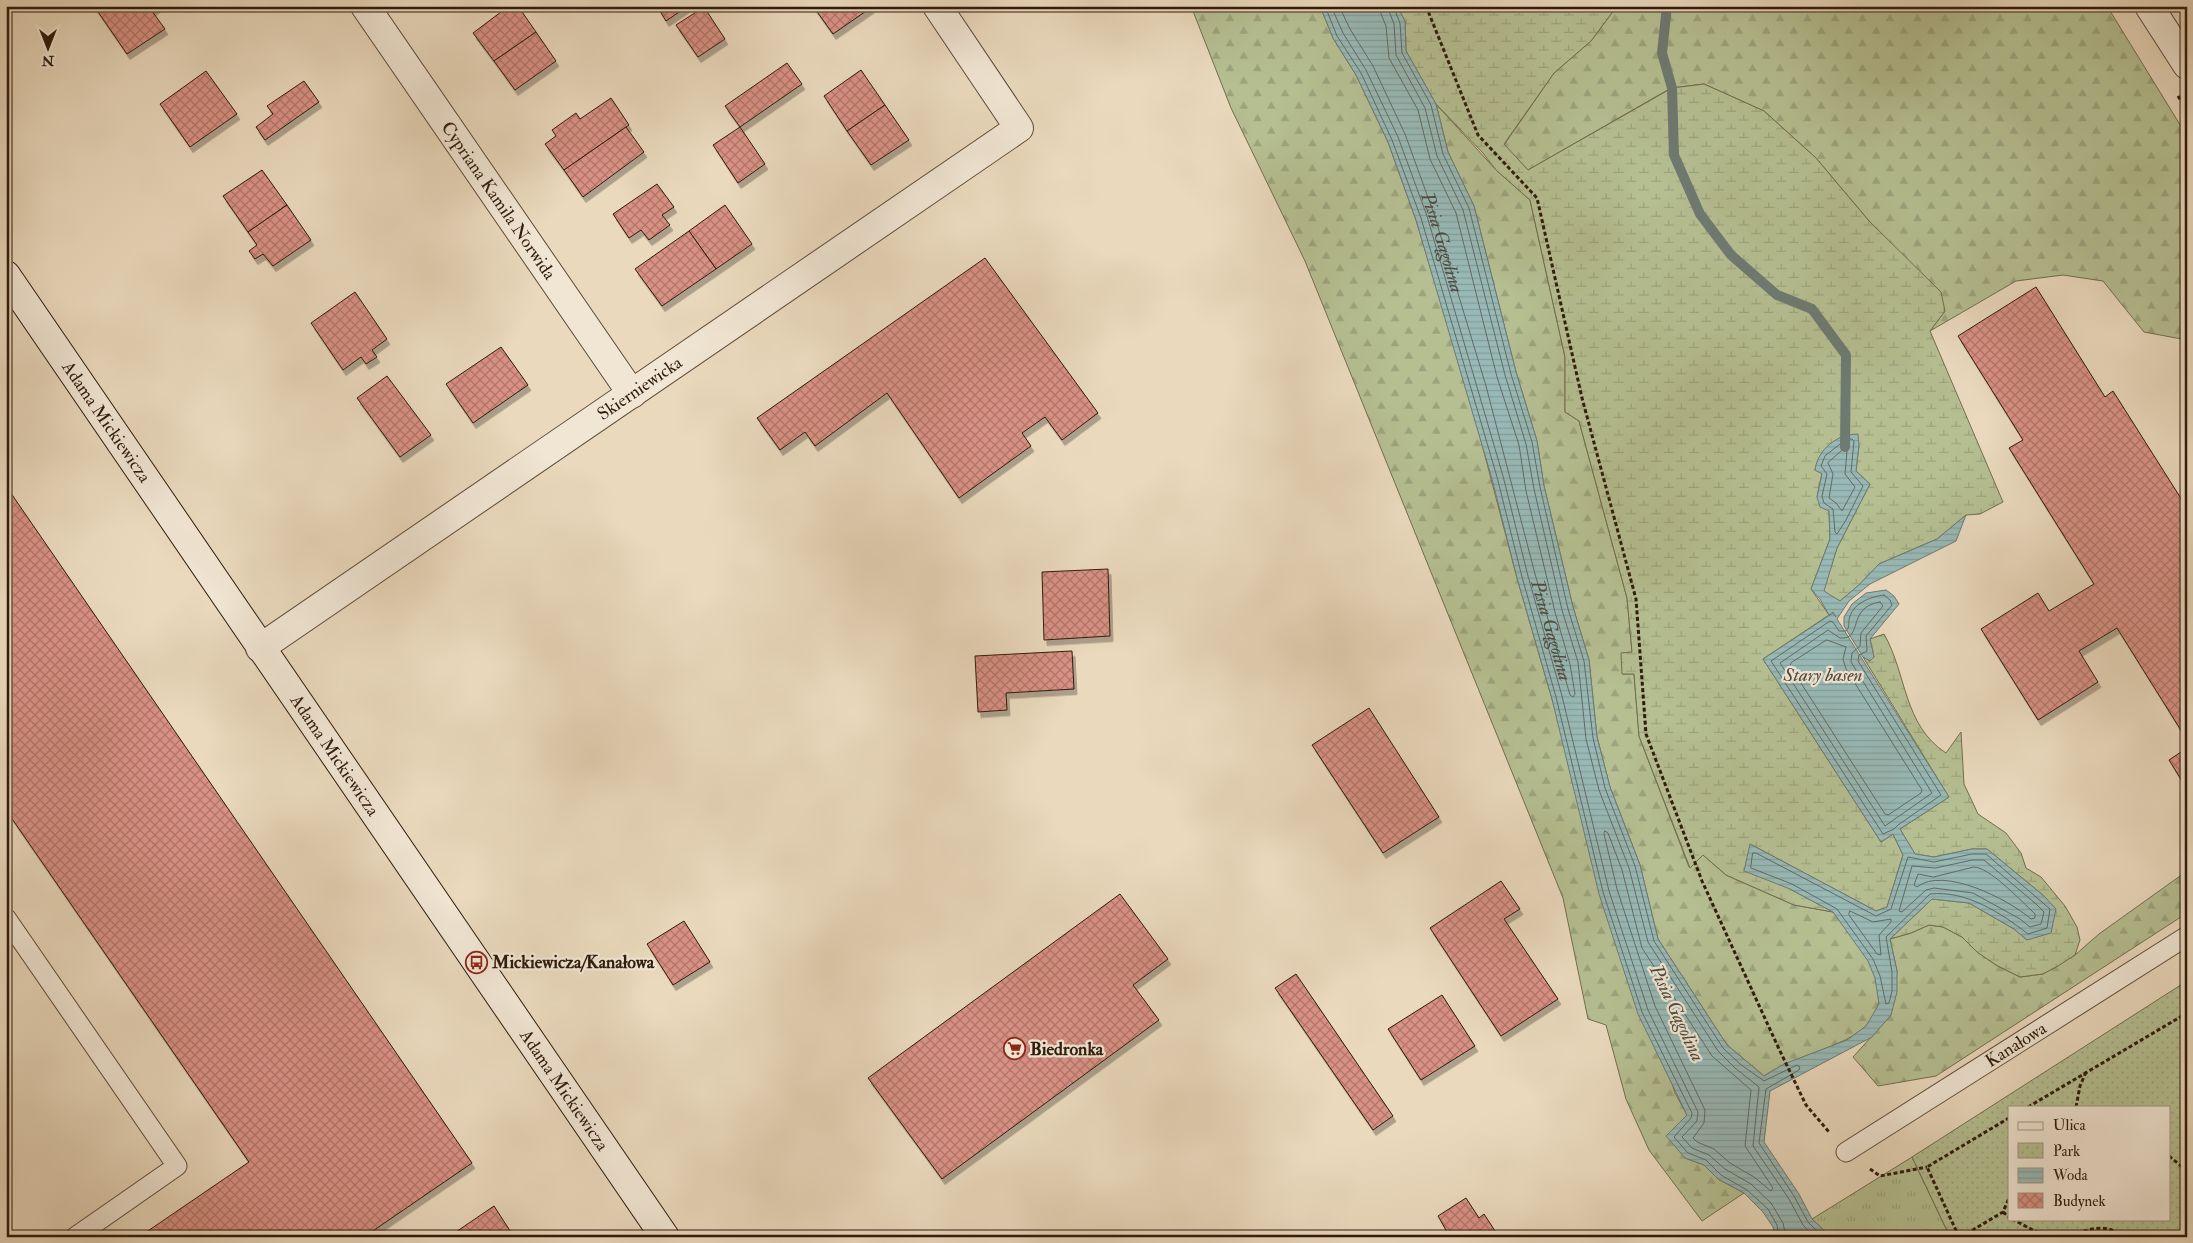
<svg xmlns="http://www.w3.org/2000/svg" width="2193" height="1243" font-family="'IM FELL Double Pica',serif">
  <defs>
    <pattern id="grass-tufts" width="24" height="20" patternUnits="userSpaceOnUse" patternTransform="scale(1.25)"><rect width="24" height="20" fill="#b5bf92"/><path d="M3 7l-1-3M5 7V3M7 7l1-3M15 17l-1-3M17 17v-4M19 17l1-3" fill="none" stroke="#9ca47d"/></pattern>
    <pattern id="forest-firs" width="22" height="20" patternUnits="userSpaceOnUse" patternTransform="scale(1.25)"><rect width="22" height="20" fill="#b5bf92"/><path d="M5 1l3.5 6h-7zM16 11l3.5 6h-7z" fill="#9ca47d"/></pattern>
    <pattern id="wetland-marsh" width="20" height="14" patternUnits="userSpaceOnUse" patternTransform="scale(1.25)"><rect width="20" height="14" fill="#b5bf92"/><path d="M1 5h8M5 5V1M11 12h8M15 12V8" fill="none" stroke="#9ca47d"/></pattern>
    <pattern id="park-dots" width="8" height="8" patternUnits="userSpaceOnUse" patternTransform="scale(1.25)"><rect width="8" height="8" fill="#b5bf92"/><path d="M2 2h.1M6 6h.1" fill="none" stroke="#9ca47d" stroke-width="1.8" stroke-linecap="round"/></pattern>
    <pattern id="water-rules" width="6" height="5" patternUnits="userSpaceOnUse" patternTransform="scale(1.25)"><rect width="6" height="5" fill="#98b9b6"/><path d="M0 2.5h6" fill="none" stroke="#839e9b"/></pattern>
    <pattern id="building-cross-hatch" width="8" height="8" patternUnits="userSpaceOnUse" patternTransform="scale(1.25)"><rect width="8" height="8" fill="#da9185"/><path d="M0 0l8 8M0 8l8-8" fill="none" stroke="#b1766b"/></pattern>
    <filter id="shadow"><feDropShadow dx="3" dy="5.5" stdDeviation="0" flood-color="#0004"/></filter>
  </defs>
  <rect width="100%" height="100%" fill="#ead9bd"/>
  <filter id="stains"><feTurbulence type="fractalNoise" baseFrequency=".004" numOctaves="4"/><feColorMatrix values="0 0 0 0 .2 0 0 0 0 .09 0 0 0 0 .02 0 0 0 .5 -.17"/></filter>
  <radialGradient id="worn" r=".72"><stop offset=".6" stop-color="#630" stop-opacity="0"/><stop offset="1" stop-color="#630" stop-opacity=".3"/></radialGradient>
  <!-- grass -->
  <polygon fill="url(#grass-tufts)" stroke="#726d4f" points="1912,1157 1950,1237 1831,1237 1812,1219"/>
  <!-- forest -->
  <g fill="url(#forest-firs)" stroke="#726d4f">
    <polygon points="1191,6 1320,6 1333,38 1356,75 1388,142 1416,220 1468,391 1517,578 1552,699 1675,1093 1687,1115 1679,1123 1685,1158 1704,1165 1718,1179 1744,1193 1702,1221 1649,1150 1626,1099 1606,1025 1588,1019 1563,898 1305,261 1231,108"/>
    <polygon points="1617,6 1658,6 1667,11 1676,6 2107,6 2187,136 2187,340 2144,332 2103,281 2063,275 2016,281 1930,331 1945,311 1816,158 1764,111 1704,84 1671,88 1528,170 1504,145 1554,73 1591,41"/>
    <path d="M1436,104L1496,170L1530,200L1565,357V412L1579,421L1627,598L1632,652L1623,674H1634L1639,736L1689,867L1703,855L1726,875L1794,905L1833,912C1845,928 1860,945 1869,962C1906,1035 1830,1043 1784,1065C1777,1068 1770,1072 1764,1076L1727,1045L1658,939L1640,865L1610,787L1597,737L1589,660L1573,607L1544,486L1537,441L1516,372L1474,206L1448,152Z"/>
    <polygon points="2187,871 2187,913 1936,1076 1878,1086 1853,1057 1891,1015 1897,971 1890,939 1911,933 1929,925 1943,927 1962,937 1977,952 1996,965 2020,977 2043,974 2075,955 2099,934"/>
  </g>
  <!-- wetland -->
  <g fill="url(#wetland-marsh)" stroke="#726d4f">
    <path d="M1397,6H1617L1591,41L1554,73L1504,144L1528,170L1672,88L1704,84L1764,111L1816,158L1869,221L1941,292L1945,311L1930,331L2003,502L1980,514L1966,515L1937,539L1879,564L1859,585L1840,601L1823,592L1837,548L1870,484L1856,471L1859,445L1846,434C1831,443 1818,451 1815,470L1822,473L1817,497L1829,511L1830,539L1811,589L1829,615L1763,659L1881,842L1893,834L1903,855L1887,907L1876,911L1750,844L1790,889L1833,912L1794,905L1726,875L1703,855L1690,868L1639,736L1634,674H1622L1621,653L1632,652L1627,598L1579,421L1565,412V357L1530,200L1496,170L1483,153L1436,104L1406,51L1405,21Z"/>
    <path d="M1884,634C1907,674 1903,725 1946,753L1961,732L1964,784L1978,814L2006,833L2021,853L2026,868L2041,877L2065,906L2077,927L2080,940L2075,955L2058,966L2043,974L2020,977L1996,965L1977,952L1962,937L1943,927L1929,925L1911,933L1890,939L1932,899L1969,903L2014,929L2027,940L2044,896L1987,849H1972L1934,857L1915,854L1900,829L1949,797L1863,657L1870,661L1874,657L1870,639Z"/>
  </g>
  <!-- park -->
  <path fill="url(#park-dots)" stroke="#726d4f" fill-rule="evenodd" d="M2187,981V1237H1950L1912,1157ZM2009,1107H2169V1219H2009Z"/>
  <!-- water -->
  <g fill="url(#water-rules)" stroke="#6e7a72">
    <path d="M1320,6H1397L1405,21L1406,51L1436,104L1448,152L1474,206L1516,372L1537,441L1544,486L1573,607L1589,660L1597,737L1610,787L1640,865L1658,939L1727,1045L1764,1076L1784,1064L1847,1040L1866,1026L1879,1004L1875,978L1868,961L1833,912L1790,889L1744,871L1750,844L1876,911L1887,907L1903,855L1893,834L1881,842L1763,659L1833,613L1836,617L1833,612L1829,615L1820,599L1811,589L1830,539L1829,511L1820,507L1817,497L1822,474L1815,470C1818,449 1837,434 1858,434L1859,445L1856,471L1870,484L1837,548L1824,591L1840,601L1859,585L1879,564L1937,539L1966,515L1956,541L1870,584L1849,601L1837,619L1949,797L1900,829L1915,854L1934,857L1972,849H1987L2044,896L2056,909L2051,933L2027,940L2014,929L1969,903L1932,899L1890,939L1897,971V992L1891,1015L1872,1037L1770,1091L1764,1142L1799,1194L1812,1219L1831,1237H1775L1773,1227L1763,1212L1744,1193L1718,1179L1704,1165L1685,1158L1666,1136L1687,1115L1638,1014L1599,894L1552,699L1517,578L1492,479L1416,220L1388,142L1356,75L1333,38Z"/>
    <polygon points="1886,590 1894,596 1899,604 1870,639 1874,657 1870,661 1863,657 1844,626 1844,617 1852,604 1866,593"/>
  </g>
  <g fill="none" stroke-linecap="round" stroke-linejoin="round">
    <!-- shore -->
    <g stroke="#636a61" stroke-width="1">
      <polyline points="1325,6 1337,36 1361,73 1392,140 1421,218 1497,477 1522,577 1556,697 1603,892 1642,1012 1692,1113 1691,1118 1674,1137 1688,1153 1706,1160 1721,1175 1747,1190 1768,1209 1777,1225 1779,1237"/>
      <polyline points="1331,6 1343,33 1366,70 1398,137 1427,216 1503,476 1528,576 1562,696 1609,891 1648,1010 1698,1112 1697,1121 1682,1137 1692,1148 1709,1155 1725,1169 1751,1184 1771,1203 1783,1223 1786,1237"/>
      <path id="s1" d="M1339,6L1350,29L1373,66L1405,134L1434,214L1486,386L1535,574L1570,695L1573,697L1575,694L1570,664L1555,612L1526,491L1519,445L1497,377L1456,213L1430,159L1418,110L1389,58L1386,26L1381,14L1380,6"/>
      <polyline points="1387,6 1394,24 1396,55 1425,108 1437,156 1463,210 1505,375 1526,444 1534,489 1562,610 1578,662 1586,739 1599,790 1629,868 1648,942 1718,1051 1735,1068 1759,1087 1753,1146 1789,1199 1803,1225 1814,1237"/>
      <polyline points="1393,6 1400,23 1402,53 1431,105 1443,154 1469,208 1511,374 1532,442 1540,487 1568,609 1584,661 1593,738 1605,788 1635,866 1654,941 1723,1048 1740,1064 1764,1081 1797,1065 1800,1067 1799,1070 1766,1089 1759,1143 1794,1196 1808,1222 1823,1237"/>
      <polygon points="1847,439 1852,439 1854,441 1851,472 1863,486 1846,520 1837,534 1835,532 1833,509 1824,503 1822,496 1827,474 1821,466 1825,456"/>
      <polygon points="1845,448 1847,451 1845,474 1855,487 1842,511 1836,503 1829,498 1833,474 1828,463"/>
      <path d="M1884,595L1890,600L1892,605L1866,636L1867,651L1859,655L1858,661L1941,795L1898,825L1894,829L1883,834L1771,661L1830,621L1833,622L1839,631H1846C1850,627 1848,625 1849,620C1852,603 1870,597 1884,595Z"/>
      <path d="M1880,602L1883,606L1861,633L1860,646L1852,653L1851,662L1932,793L1885,826L1780,663L1828,630L1840,638C1864,640 1846,607 1880,602Z"/>
      <polygon points="1827,640 1846,647 1843,659 1846,669 1922,790 1921,793 1888,815 1885,814 1790,666 1791,663"/>
      <polygon points="1605,831 1608,833 1622,870 1642,948 1712,1056 1751,1090 1745,1146 1773,1188 1771,1191 1754,1177 1730,1163 1714,1149 1697,1142 1693,1138 1704,1123 1705,1110 1655,1006 1617,889 1604,834"/>
      <path d="M1753,853H1756L1876,916L1891,909L1908,857L1934,862L1972,854H1986L2050,909L2047,928L2028,934C2001,913 1966,890 1930,894L1886,937L1892,972V991L1889,1003L1886,1004L1880,976L1873,959L1837,909L1792,884L1751,868Z"/>
      <polygon points="1973,860 1984,860 2036,904 2044,912 2041,924 2030,927 2020,919 1973,893 1934,888 1926,890 1902,912 1899,911 1912,866 1935,868"/>
      <path d="M1974,867C1989,867 2019,899 2031,910L2035,914V918L2031,919C2008,899 1943,866 1917,887L1914,885L1918,874L1933,877Z"/>
      <polygon points="1850,911 1873,922 1891,919 1891,922 1879,935 1881,955 1877,954 1849,915"/>
    </g>
    <!-- stream -->
    <polyline stroke="#6e7a72" stroke-width="10" points="1667,6 1662,53 1672,88 1674,155 1700,214 1731,255 1777,295 1812,309 1846,355 1845,447"/>
  </g>
  <!-- building -->
  <g fill="url(#building-cross-hatch)" stroke="#2e1b0c" filter="url(#shadow)">
    <polygon points="94,6 158,6 152,11 165,29 127,54"/>
    <polygon points="509,6 518,6 536,32 494,61 473,33"/>
    <polygon points="657,6 688,6 666,21"/>
    <polygon points="813,6 872,6 872,7 833,34"/>
    <polygon points="704,7 725,39 698,57 676,25"/>
    <polygon points="536,32 556,61 515,90 494,61"/>
    <polygon points="787,63 802,84 740,127 725,106"/>
    <polygon points="861,70 885,105 847,131 824,96"/>
    <polygon points="206,71 237,114 190,147 160,104"/>
    <polygon points="304,81 319,102 265,140 256,127 273,114 267,106"/>
    <polygon points="611,98 629,125 564,170 545,144 556,136 552,130 576,113 580,119"/>
    <polygon points="885,105 909,140 871,165 847,131"/>
    <polygon points="626,127 644,152 583,197 564,170"/>
    <polygon points="740,127 765,164 738,183 713,145"/>
    <polygon points="262,170 287,205 248,232 223,196"/>
    <polygon points="657,184 674,207 662,215 670,225 649,240 641,230 629,238 613,214"/>
    <polygon points="287,205 311,240 273,266 263,254 255,259 249,251 257,245 248,232"/>
    <polygon points="725,205 752,244 716,269 689,231"/>
    <polygon points="689,231 716,269 662,306 635,269"/>
    <polygon points="985,258 1098,413 1062,440 1045,417 1022,433 1031,446 959,498 887,393 815,446 805,432 780,450 757,418"/>
    <polygon points="2036,287 2105,397 2113,391 2187,508 2187,740 2117,628 2079,651 2098,682 2038,720 1981,629 2038,593 2049,611 2094,584 2009,448 2023,440 1958,336"/>
    <polygon points="355,292 387,339 372,350 377,357 366,364 361,357 343,370 311,323"/>
    <polygon points="501,347 528,385 473,423 446,384"/>
    <polygon points="387,376 431,435 400,457 357,398"/>
    <polygon points="6,486 472,1163 364,1237 139,1237 249,1162 6,810"/>
    <polygon points="1108,569 1110,636 1044,640 1042,572"/>
    <polygon points="1072,651 1074,689 1006,693 1007,710 978,712 975,656"/>
    <polygon points="1369,708 1439,817 1383,853 1312,745"/>
    <polygon points="2187,748 2187,789 2169,760"/>
    <polygon points="1501,881 1520,909 1504,919 1558,999 1501,1036 1430,928"/>
    <polygon points="1120,894 1168,959 1133,985 1159,1020 942,1179 868,1078"/>
    <polygon points="684,921 710,962 673,985 647,944"/>
    <polygon points="1296,974 1393,1116 1373,1130 1275,988"/>
    <polygon points="1442,995 1475,1046 1421,1080 1388,1029"/>
    <polygon points="1466,1198 1479,1218 1484,1214 1499,1237 1450,1237 1438,1216"/>
    <polygon points="494,1206 514,1237 451,1237 450,1236"/>
  </g>
  <g fill="none" stroke-linecap="round" stroke-linejoin="round">
    <defs>
      <g id="lane">
        <polyline points="6,918 177,1166 75,1237"/>
        <path id="s2" d="M1846,1152L2187,936"/>
      </g>
      <g id="street">
        <path id="s3" d="M365,6L632,394"/>
        <polyline points="2149,6 2187,65"/>
        <path id="s4" d="M260,648L1019,128L937,6"/>
      </g>
      <g id="secondary">
        <path id="s5" d="M6,275L665,1237"/>
      </g>
    </defs>
    <!-- lane casing -->
    <use href="#lane" stroke="#5d4a38" stroke-width="21"/>
    <!-- street casing -->
    <use href="#street" stroke="#5d4a38" stroke-width="30"/>
    <!-- secondary casing -->
    <use href="#secondary" stroke="#2e1b0c" stroke-width="30"/>
    <!-- path -->
    <g stroke="#2e1b0c" stroke-width="3" stroke-dasharray="4 2.5" stroke-linecap="butt">
      <polyline points="1426,6 1478,135 1537,198 1582,398 1636,599 1646,734 1702,881 1779,1049 1806,1105 1829,1132"/>
      <polyline points="2178,96 2187,110"/>
      <polyline points="2028,1107 2187,1013"/>
      <polyline points="2076,1107 2080,1086 2086,1072"/>
      <polyline points="2169,1156 2187,1171"/>
      <polyline points="1870,1169 1880,1176 1927,1167"/>
      <polyline points="2003,1212 2009,1217"/>
      <polyline points="2012,1219 2046,1237"/>
      <polyline points="1959,1237 1927,1167 2009,1118"/>
      <polyline points="1961,1237 2003,1212 2009,1198"/>
      <path d="M2072,1237C2086,1228 2110,1223 2122,1237"/>
    </g>
    <!-- lane -->
    <use href="#lane" stroke="#f1e6d4" stroke-width="19"/>
    <!-- street -->
    <use href="#street" stroke="#f1e6d4" stroke-width="28"/>
    <!-- secondary -->
    <use href="#secondary" stroke="#f1e6d4" stroke-width="28"/>
  </g>
  <!-- icons -->
  <defs>
    <symbol id="bus-ring" viewBox="-11 -11 22 22"><circle r="9.5" fill="#f1e6d4" stroke="#8f2418" stroke-width="1.5"/><path d="M-5-6H5V4H4V6H2V4H-2V6H-4V4H-5ZM-3.5-4V0h7V-4ZM-3.5 1.2v1.5H-2V1.2ZM2 1.2v1.5H3.5V1.2Z" fill="#8f2418"/></symbol>
    <symbol id="supermarket-ring" viewBox="-11 -11 22 22"><circle r="9.5" fill="#f1e6d4" stroke="#8f2418" stroke-width="1.5"/><path d="M-6-5.5h2.5l.6 2H6L4.5 2H-2.5L-4.4-4H-6ZM-1.5 3.2a1.3 1.3 0 1 0 .1 0ZM3 3.2a1.3 1.3 0 1 0 .1 0Z" fill="#8f2418"/></symbol>
  </defs>
  <g fill-rule="evenodd">
    <use href="#bus-ring" x="464" y="950" width="25" height="25"/>
    <use href="#supermarket-ring" x="1002" y="1036" width="25" height="25"/>
  </g>
  <g text-anchor="middle" dominant-baseline="central" stroke-width="4.5" stroke-linejoin="round" paint-order="stroke">
    <!-- street labels -->
    <g font-size="18" fill="#2e1b0c" stroke="#f1e6d4">
      <text stroke="none"><textPath href="#s3" startOffset="236">Cypriana Kamila Norwida</textPath></text>
      <text stroke="none"><textPath href="#s4" startOffset="460">Skierniewicka</textPath></text>
      <text stroke="none"><textPath href="#s5" startOffset="178">Adama Mickiewicza</textPath></text>
      <text stroke="none"><textPath href="#s5" startOffset="582">Adama Mickiewicza</textPath></text>
      <text stroke="none"><textPath href="#s2" startOffset="201">Kanałowa</textPath></text>
      <text stroke="none"><textPath href="#s5" startOffset="988">Adama Mickiewicza</textPath></text>
    </g>
    <!-- poi labels -->
    <g font-size="18" font-weight="bold" fill="#2e1b0c" stroke="#f1e6d4" text-anchor="start">
      <text x="492" y="962">Mickiewicza/Kanałowa</text>
      <text x="1030" y="1049">Biedronka</text>
    </g>
    <!-- water labels -->
    <g font-size="19" font-style="italic" fill="#4e4a3f" stroke="#f1e6d4">
      <text stroke="none"><textPath href="#s1" startOffset="259">Pisia Gągolina</textPath></text>
      <text stroke="none"><textPath href="#s1" startOffset="662">Pisia Gągolina</textPath></text>
      <text x="1823" y="675">Stary basen</text>
      <text transform="translate(1677 1013) rotate(65)">Pisia Gągolina</text>
    </g>
  </g>
  <!-- margin -->
  <rect width="2193" height="1243" fill="none" stroke="#ead9bd" stroke-width="25"/>
  <rect x="8" y="8" width="2178" height="1228" fill="none" stroke="#2e1b0c" stroke-width="2.5"/>
  <rect x="12" y="12" width="2168" height="1218" fill="none" stroke="#2e1b0c"/>
  <!-- legend -->
  <rect x="2008" y="1106" width="162" height="115" fill="#f1e6d4" stroke="#a39584"/>
  <rect x="2018" y="1122" width="25" height="8" fill="#f1e6d4" stroke="#a39584"/>
  <text x="2053" y="1130" font-size="15" fill="#2e1b0c">Ulica</text>
  <rect x="2018" y="1143" width="25" height="15" fill="url(#park-dots)" stroke="#a39584"/>
  <text x="2053" y="1156" font-size="15" fill="#2e1b0c">Park</text>
  <rect x="2018" y="1168" width="25" height="15" fill="url(#water-rules)" stroke="#a39584"/>
  <text x="2053" y="1180" font-size="15" fill="#2e1b0c">Woda</text>
  <rect x="2018" y="1193" width="25" height="15" fill="url(#building-cross-hatch)" stroke="#a39584"/>
  <text x="2053" y="1206" font-size="15" fill="#2e1b0c">Budynek</text>
  <!-- north arrow -->
  <g transform="translate(48 48) rotate(180)" stroke="#f1e6d4" stroke-width="4" paint-order="stroke">
  <path d="M0-4L9 19L0 12L-9 19Z" fill="#2e1b0c"/>
  <text y="-8" font-size="14" font-weight="bold" text-anchor="middle" fill="#2e1b0c">N</text>
  </g>
  <rect width="100%" height="100%" filter="url(#stains)"/>
  <rect width="100%" height="100%" fill="url(#worn)"/>
</svg>
